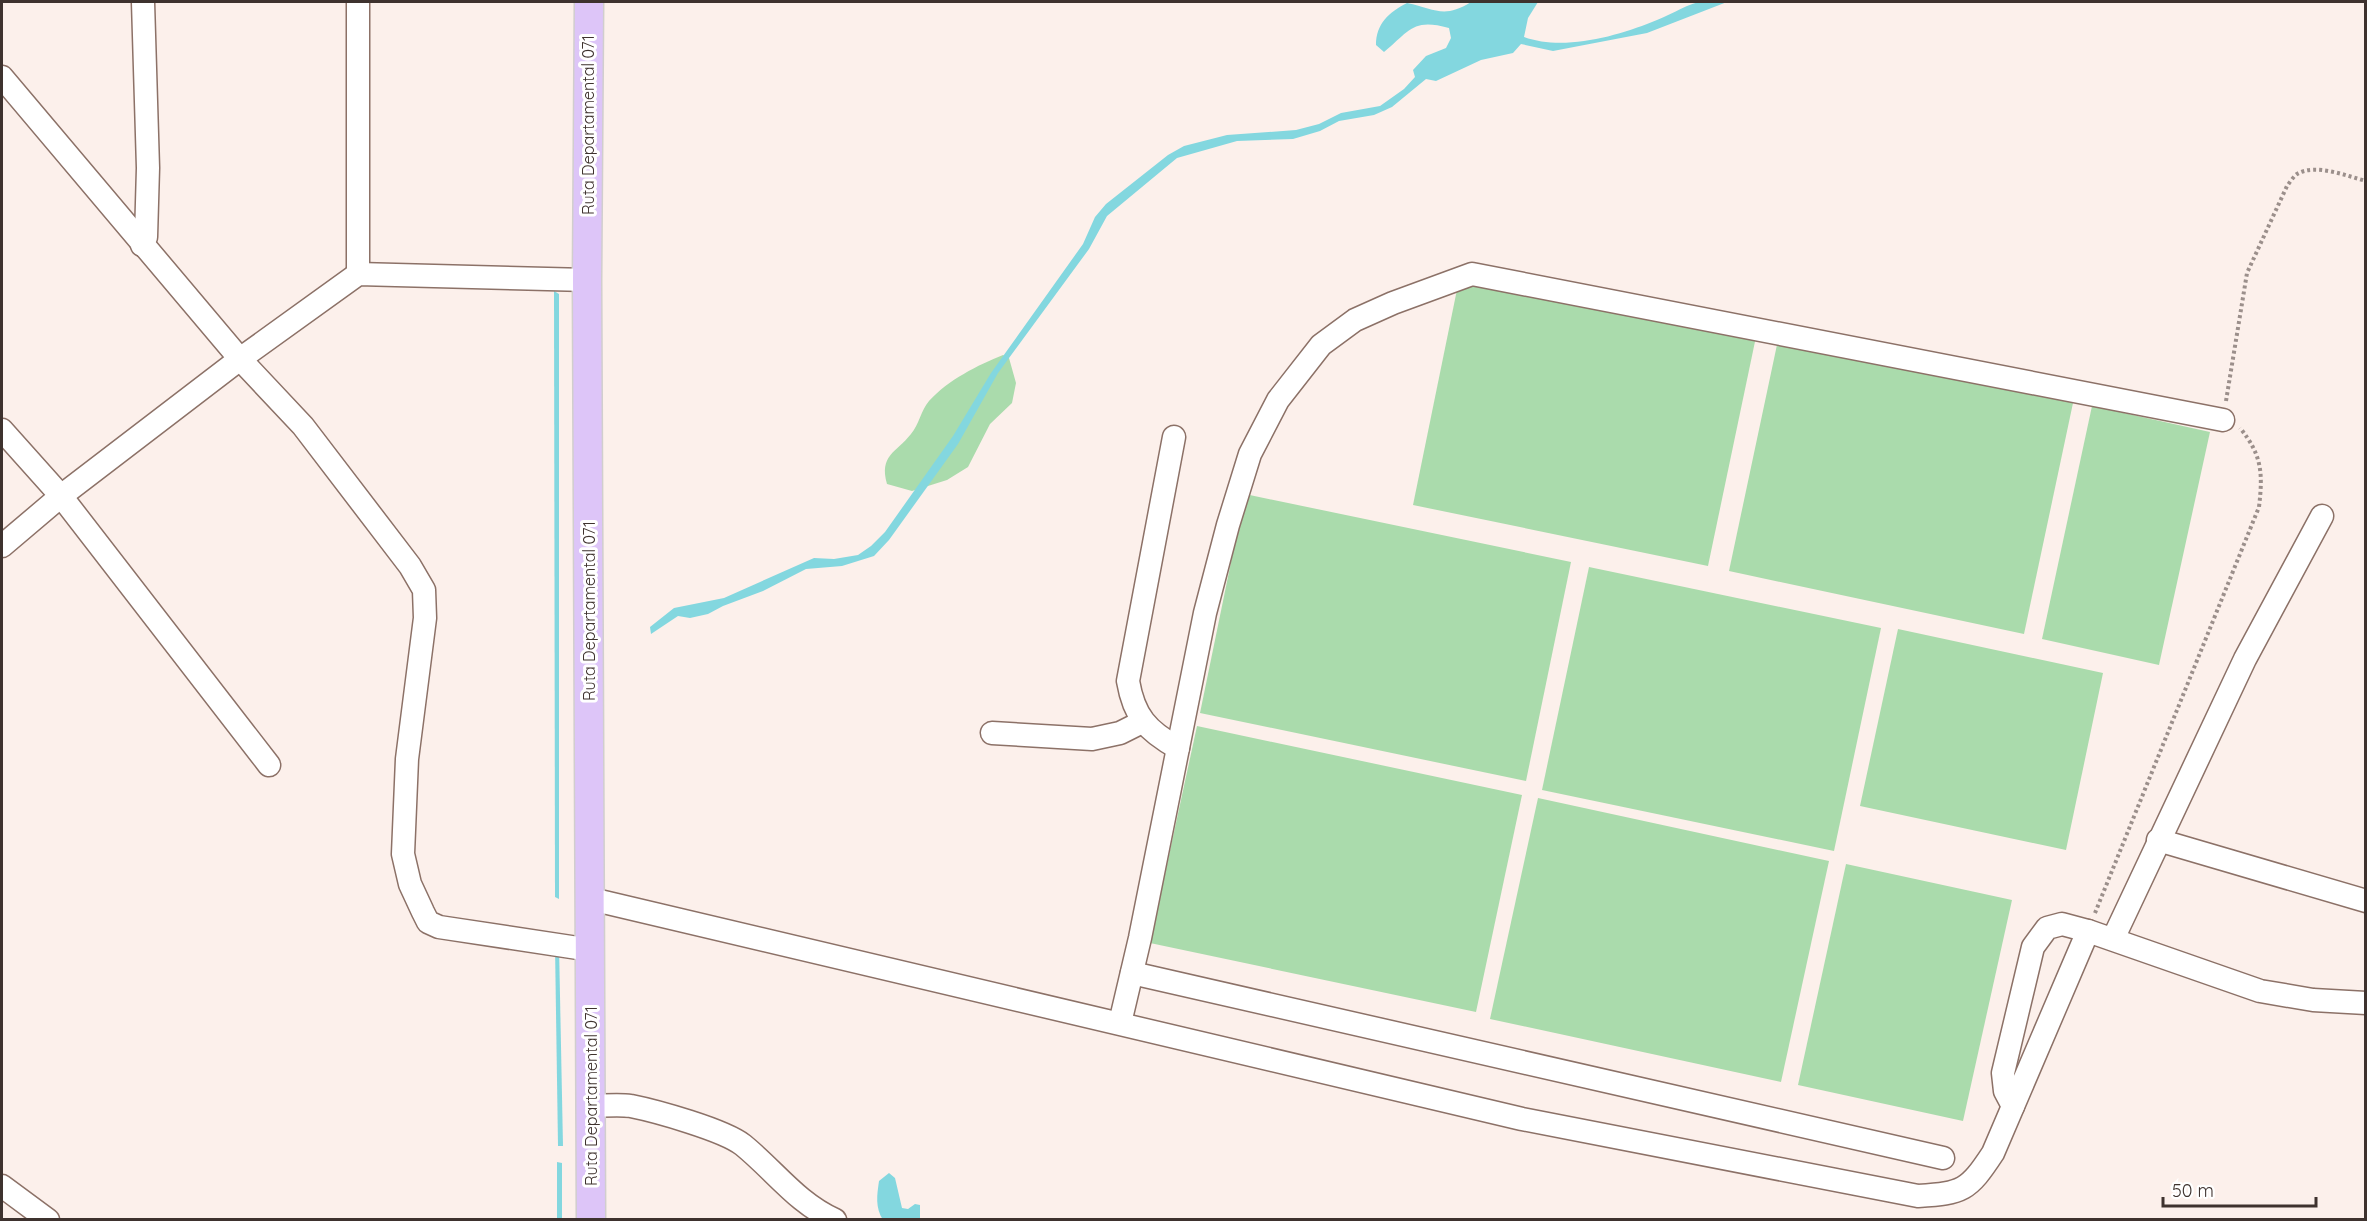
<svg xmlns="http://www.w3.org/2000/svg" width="2367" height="1221" font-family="Quicksand,sans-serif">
  <rect width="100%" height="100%" fill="#fcf0eb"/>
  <!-- green -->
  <g fill="#aadbac">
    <polygon points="1461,270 1757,332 1708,566 1413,505"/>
    <polygon points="1778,340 2073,403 2024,634 1729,571"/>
    <path d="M1003,355L1009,358L1016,383L1012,403L990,424L968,467L947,480L912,491L887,484C879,455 896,453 911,434C919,425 921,410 929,401C948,380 978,365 1003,355Z"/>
    <polygon points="2092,406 2210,432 2159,665 2042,639"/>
    <polygon points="1245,494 1571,562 1526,781 1200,713"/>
    <polygon points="1589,567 1881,628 1834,851 1542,790"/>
    <polygon points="1898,629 2103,673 2066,850 1860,806"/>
    <polygon points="1197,726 1522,795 1476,1012 1150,943"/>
    <polygon points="1538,798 1829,861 1781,1082 1490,1019"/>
    <polygon points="1846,864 2012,900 1963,1121 1798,1085"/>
  </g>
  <!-- water -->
  <g fill="#83d7df">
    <path d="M1471,2H1538L1528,18L1524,37C1562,51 1615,37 1652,22C1667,17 1683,6 1699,2C1707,0 1718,1 1727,2L1647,33L1553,51L1521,44L1513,53L1481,60L1436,81L1426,79L1392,107L1374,115L1339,121L1320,131L1293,139L1237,141L1177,158L1107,216L1089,249L998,373L958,444L889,540L874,556L842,566L806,569L763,591L723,606L708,614L690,618L678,616L651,634L650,627L674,608L724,598L814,558L834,559L858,555L871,546L885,532L953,436L991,373L1083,244L1095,217L1106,204L1168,155L1184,146L1227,135L1296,130L1319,124L1341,113L1380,106L1404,89L1415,77L1413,70L1426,56L1446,48L1451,38L1449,28C1412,18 1410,31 1384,52L1376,45C1376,24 1389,12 1407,3C1435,9 1444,19 1471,2Z"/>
    <polygon points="554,291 559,294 559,899 555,897"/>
    <polygon points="559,945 563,1146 558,1146 555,946"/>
    <polygon points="557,1162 562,1163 562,1219 557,1219"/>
    <path d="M889,1173L895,1178L902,1208L908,1209L915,1204L920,1205V1219L883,1220C875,1207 877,1195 879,1181Z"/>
  </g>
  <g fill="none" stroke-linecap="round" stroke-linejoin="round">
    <defs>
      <g id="minor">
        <polyline points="2,77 240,359 303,426 410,566 424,590 425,618 407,759 403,854 410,884 423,912 428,922 439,927 591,950"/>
        <polyline points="142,245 146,237 148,168 143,2"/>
        <polyline points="358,274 358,2"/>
        <polyline points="2,430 61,496 269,765"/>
        <path d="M1174,437L1128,681C1134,716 1147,731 1178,748"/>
        <polyline points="2,546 61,496 240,359 358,274 587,280"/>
        <polyline points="992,733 1092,739 1120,733 1142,722"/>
        <polyline points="2158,840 2366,901"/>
        <path d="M591,899L1522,1119L1918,1196C1963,1193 1968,1191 1993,1153L2088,931"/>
        <polyline points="2113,939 2245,659 2322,516"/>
        <polyline points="1132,973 1943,1158"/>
        <polyline points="1120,1023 1140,938 1205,613 1228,525 1250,454 1278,400 1321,345 1355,320 1393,303 1472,274 2223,420"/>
        <path d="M589,1106C603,1106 618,1104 631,1106C656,1111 724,1130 743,1145C775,1171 797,1203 835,1220"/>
        <polyline points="2013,1106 2005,1091 2003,1073 2033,947 2047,928 2062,924 2088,931 2260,991 2313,1000 2366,1003"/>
        <polyline points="2,1186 48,1220"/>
      </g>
      <polyline id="major" points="589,2 587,280 591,1220"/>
    </defs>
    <!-- minor casing -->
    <use href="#minor" stroke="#8c7167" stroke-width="25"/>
    <!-- major casing -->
    <use href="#major" stroke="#d1cecd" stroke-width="31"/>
    <!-- path -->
    <g stroke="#9b8f8b" stroke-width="4" stroke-dasharray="3 3" stroke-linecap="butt">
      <path d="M2226,401L2247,273L2287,186C2290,182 2294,176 2297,174C2315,163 2347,176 2366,181"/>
      <path d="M2095,913L2259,507C2263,473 2262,455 2240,428"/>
    </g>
    <!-- minor -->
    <use href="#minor" stroke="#fff" stroke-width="22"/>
    <!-- major -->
    <use href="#major" stroke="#ddc5f8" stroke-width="28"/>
  </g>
  <g text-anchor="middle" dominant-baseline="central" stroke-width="6" stroke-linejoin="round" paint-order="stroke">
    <!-- street labels -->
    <g font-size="16" fill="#3e322e" stroke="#fff">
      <text transform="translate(588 125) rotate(-90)">Ruta Departamental 071</text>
      <text transform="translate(589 611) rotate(-90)">Ruta Departamental 071</text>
      <text transform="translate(591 1096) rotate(-90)">Ruta Departamental 071</text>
    </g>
  </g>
  <!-- border -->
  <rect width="2367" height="1221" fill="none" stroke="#3e322e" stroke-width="6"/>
  <!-- scale -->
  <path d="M2163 1197v9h153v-9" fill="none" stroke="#3e322e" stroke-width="3"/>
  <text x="2172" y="1197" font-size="18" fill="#3e322e" stroke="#ffffff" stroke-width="4.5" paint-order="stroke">50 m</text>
</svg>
